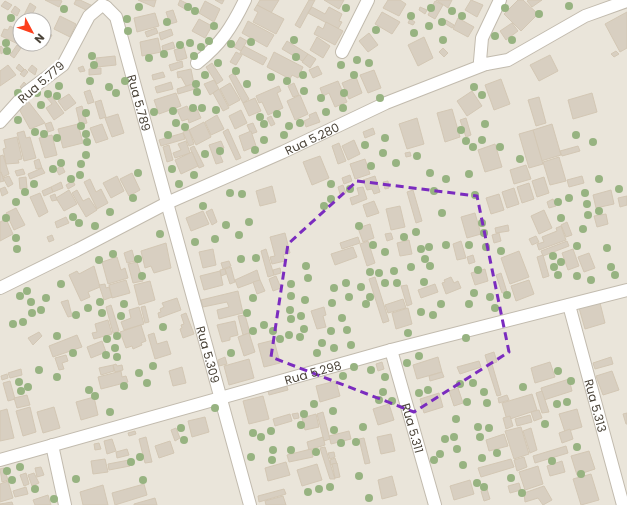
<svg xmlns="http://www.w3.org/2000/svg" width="627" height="505" font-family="Poppins,sans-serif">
  <rect width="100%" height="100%" fill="#f6f3ec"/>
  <!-- residential -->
  <path fill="#eae5da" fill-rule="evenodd" d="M0,0H627V505H0ZM20,20H44V44H20Z"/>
  <!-- building -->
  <g fill="#d8cfc1" stroke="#d3c7b4">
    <polygon points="45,0 60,0 62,1 59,7"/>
    <polygon points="76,0 80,0 93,6 90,12 74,4"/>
    <polygon points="138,0 156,0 154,7"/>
    <polygon points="180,0 188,4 185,9 178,5"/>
    <polygon points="215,0 224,0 222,4"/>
    <polygon points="260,0 279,0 271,13 257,5"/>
    <polygon points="309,0 315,0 300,28 295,25"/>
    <polygon points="324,0 344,0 339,9"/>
    <polygon points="388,0 400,0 406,4 399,16 383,8"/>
    <polygon points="436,0 452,0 448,8"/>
    <polygon points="471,0 483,5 477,17 465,10"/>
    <polygon points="518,0 523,0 538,14 521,31 504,14"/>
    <polygon points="529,0 542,0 532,7 527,1"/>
    <polygon points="5,1 12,5 8,10 1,6"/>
    <polygon points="205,1 220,9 214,22 199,13"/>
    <polygon points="435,1 443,5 435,19 428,15"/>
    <polygon points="30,3 36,7 29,20 23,17"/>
    <polygon points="257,5 284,19 276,34 253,22 258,12 254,10"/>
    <polygon points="15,6 20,10 17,16 11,12"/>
    <polygon points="312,7 325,14 329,7 342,14 339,21 342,22 338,29 308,13"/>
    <polygon points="420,7 427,10 425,14 419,10"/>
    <polygon points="173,10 177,22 170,24 166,12"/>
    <polygon points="382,12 400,22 392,34 375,24"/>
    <polygon points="627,12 627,48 620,52 605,24"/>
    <polygon points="155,13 159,26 137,32 134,18"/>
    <polygon points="60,16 76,24 70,37 54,29"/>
    <polygon points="458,18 474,27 468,37 453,29"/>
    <polygon points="199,19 212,26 205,38 192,31"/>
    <polygon points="410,19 415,22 413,25 408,23"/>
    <polygon points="446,20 454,25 452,28 444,23"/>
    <polygon points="248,21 274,35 267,47 242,33"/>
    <polygon points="326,22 343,31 335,45 314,34 318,26 323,29"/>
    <polygon points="512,23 518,31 506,40 500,31"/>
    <polygon points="10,26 18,30 20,27 20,39 18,44 1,36 4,29 8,30"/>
    <polygon points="156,28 158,33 147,37 145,32"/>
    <polygon points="171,29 173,35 161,40 159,33"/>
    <polygon points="44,31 52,35 46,46 43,44"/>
    <polygon points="369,33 378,45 368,52 359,41"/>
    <polygon points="240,37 247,41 241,51 234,47"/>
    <polygon points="317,37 330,46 323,58 310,50"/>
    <polygon points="424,37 433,58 418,66 408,45"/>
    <polygon points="158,38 161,52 142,56 140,42"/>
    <polygon points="20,40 20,44 28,44 26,49 18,45"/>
    <polygon points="287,41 308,54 304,62 282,49"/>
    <polygon points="173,42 175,48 163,51 162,46"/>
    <polygon points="17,45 21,48 14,58 10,55"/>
    <polygon points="1,46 5,51 1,54 0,47"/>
    <polygon points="244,46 267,58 263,65 240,53"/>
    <polygon points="184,47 187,58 177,61 174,50"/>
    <polygon points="443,48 448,53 444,57 439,52"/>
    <polygon points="616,51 619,54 614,57 611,54"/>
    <polygon points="236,52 242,55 236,65 230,62"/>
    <polygon points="274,52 303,67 298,78 292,75 290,79 267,67"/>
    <polygon points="308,54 316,59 310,68 302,62"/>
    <polygon points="550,55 558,71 539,81 530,65"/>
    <polygon points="115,56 116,65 97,67 96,58"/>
    <polygon points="182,61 183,67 171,71 169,65"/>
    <polygon points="212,63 223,80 217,84 206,67"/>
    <polygon points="19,64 24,69 21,72 16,68"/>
    <polygon points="8,65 16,75 0,86 0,71"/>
    <polygon points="32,65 37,69 35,75 28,70"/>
    <polygon points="83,66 85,71 80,72 78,68"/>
    <polygon points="318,66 322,74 313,78 309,70"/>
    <polygon points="101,68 101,74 89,75 89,69"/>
    <polygon points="25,69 28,72 24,77 20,74"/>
    <polygon points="191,69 194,84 186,86 181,77 178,78 177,72"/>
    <polygon points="374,70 381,88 368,93 360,75"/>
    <polygon points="163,72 165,77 153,80 152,75"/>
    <polygon points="234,73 249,99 243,103 229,76"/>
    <polygon points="356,77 362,93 349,99 342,83"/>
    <polygon points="501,79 510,104 494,110 485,85"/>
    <polygon points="214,80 219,89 210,95 204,84"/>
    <polygon points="338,81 347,102 335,107 329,93 323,96 320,88"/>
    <polygon points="24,82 29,87 25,91 20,87"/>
    <polygon points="171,82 173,89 157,93 155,87"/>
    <polygon points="230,83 240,100 229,106 220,89"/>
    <polygon points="294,83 299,95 293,97 288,86"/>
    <polygon points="193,84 195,89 178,94 177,89"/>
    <polygon points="279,86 281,91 277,93 283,108 268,115 262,102 259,103 256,96"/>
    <polygon points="219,89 229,108 223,111 213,93"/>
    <polygon points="90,90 94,102 88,104 84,92"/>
    <polygon points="472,91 482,106 467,116 457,101"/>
    <polygon points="176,93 181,106 159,114 154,100"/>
    <polygon points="592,93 597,112 573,119 568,100"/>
    <polygon points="69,94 76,103 65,111 58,101"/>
    <polygon points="51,95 64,113 54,120 46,108 52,104 47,98"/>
    <polygon points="300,95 308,114 295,120 287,101"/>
    <polygon points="539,97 546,123 536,126 528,100"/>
    <polygon points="255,98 261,111 249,116 243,103"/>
    <polygon points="101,100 106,117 100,119 95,102"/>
    <polygon points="28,101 45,123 30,129 19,109"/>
    <polygon points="82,106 87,123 80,125 76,108"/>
    <polygon points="187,106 190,112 197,109 201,118 189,123 188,119 182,121 177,110"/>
    <polygon points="452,109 460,137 445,142 437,113"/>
    <polygon points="241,110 247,123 235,129 229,116"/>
    <polygon points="316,112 320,122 306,127 304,121 310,118 309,115"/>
    <polygon points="118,114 124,133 112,137 105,118"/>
    <polygon points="217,115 224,129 211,135 205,122"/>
    <polygon points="271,116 275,124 271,126 267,118"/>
    <polygon points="417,118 424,144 407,149 399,124"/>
    <polygon points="466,118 471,135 466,137 460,120"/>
    <polygon points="51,122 54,130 48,132 45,124"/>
    <polygon points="204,122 211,137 196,145 189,130"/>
    <polygon points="253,123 257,132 251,134 247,125"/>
    <polygon points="78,124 83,143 63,148 58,129"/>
    <polygon points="102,124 108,139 96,143 90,128"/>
    <polygon points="552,124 561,155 541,161 533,130"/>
    <polygon points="373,128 375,134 365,138 363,132"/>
    <polygon points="228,129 241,158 236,160 223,132"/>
    <polygon points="189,130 194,144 189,146 183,132"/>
    <polygon points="533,130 543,164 529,168 519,134"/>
    <polygon points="24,131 26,138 30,137 36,158 24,161 17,133"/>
    <polygon points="251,131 256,146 244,151 239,136"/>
    <polygon points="183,133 185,139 161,146 159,140"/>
    <polygon points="52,135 57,155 45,158 39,138"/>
    <polygon points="17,137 22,159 18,160 19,163 6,164 3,149 6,148 4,140"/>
    <polygon points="354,140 360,154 348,160 342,146"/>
    <polygon points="186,141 190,153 175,158 173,153 181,150 178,144"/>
    <polygon points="221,141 224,148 218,150 223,162 216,164 209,145"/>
    <polygon points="339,143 346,161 338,164 332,146"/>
    <polygon points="495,144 502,167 485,172 478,150"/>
    <polygon points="169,145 173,160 167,162 163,147"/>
    <polygon points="194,146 204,166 199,168 190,148"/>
    <polygon points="578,146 580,151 562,156 560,151"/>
    <polygon points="192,152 198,166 181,174 175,160"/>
    <polygon points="410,152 411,156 406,157 405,153"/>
    <polygon points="3,155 9,174 3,177 0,170 0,156"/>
    <polygon points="320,156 329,178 312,185 303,162"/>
    <polygon points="559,157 566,181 550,185 543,162"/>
    <polygon points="39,159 42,168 36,169 34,161"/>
    <polygon points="365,159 370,174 355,179 350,164"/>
    <polygon points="526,165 531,179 514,184 510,170"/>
    <polygon points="62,166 65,172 59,175 56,169"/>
    <polygon points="42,168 45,173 30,179 28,174"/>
    <polygon points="23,169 25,174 17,176 15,171"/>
    <polygon points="1,172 4,181 0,182 0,173"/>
    <polygon points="132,173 140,190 129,196 120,179"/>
    <polygon points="350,175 352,181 344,184 342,178"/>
    <polygon points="9,176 13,184 8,187 3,178"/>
    <polygon points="117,176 124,191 111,198 103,183"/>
    <polygon points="375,176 380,192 374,194 372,189 367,190 363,180"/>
    <polygon points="582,176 584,183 569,187 567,180"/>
    <polygon points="26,177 27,188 20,189 19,178"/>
    <polygon points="544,177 549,193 537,197 532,181"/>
    <polygon points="90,179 96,192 101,189 108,203 97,209 84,182"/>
    <polygon points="73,181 75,185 68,189 66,185"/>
    <polygon points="388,181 389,188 385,189 383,182"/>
    <polygon points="61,182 63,188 53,192 51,187"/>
    <polygon points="529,183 534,199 522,203 517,187"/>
    <polygon points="343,185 346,193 340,194 338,187"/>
    <polygon points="272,186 276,202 260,206 256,191"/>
    <polygon points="5,187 8,193 2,196 0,189"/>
    <polygon points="51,187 53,192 44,196 42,191"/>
    <polygon points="363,187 367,199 352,205 350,198 359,195 357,188"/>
    <polygon points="514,188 519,204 507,208 502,192"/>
    <polygon points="69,190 77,204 64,211 56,198"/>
    <polygon points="77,190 83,201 89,198 97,210 86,217 72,193"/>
    <polygon points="413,190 422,221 416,223 407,192"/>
    <polygon points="611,190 614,204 596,208 593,195"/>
    <polygon points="40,193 48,212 39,217 30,197"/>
    <polygon points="55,194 57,200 52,201 50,196"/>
    <polygon points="499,194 504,210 491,214 486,198"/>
    <polygon points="627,196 627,205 620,207 618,198"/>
    <polygon points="553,199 556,206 549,208 547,202"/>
    <polygon points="374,201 379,213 367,217 363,205"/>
    <polygon points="400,206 405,227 391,230 386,209"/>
    <polygon points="16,208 25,225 14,230 6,213"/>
    <polygon points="212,209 217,222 212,225 206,212"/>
    <polygon points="544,210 552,228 539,234 531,216"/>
    <polygon points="203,211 209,224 191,231 186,218"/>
    <polygon points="475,213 481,234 467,238 461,217"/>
    <polygon points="606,214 608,224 597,227 594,216"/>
    <polygon points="66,217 69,223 57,228 55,222"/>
    <polygon points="6,219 13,234 0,241 0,222"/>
    <polygon points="567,222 572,235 566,237 561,225"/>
    <polygon points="370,224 374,238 363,242 358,228"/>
    <polygon points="508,225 509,231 496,233 495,228"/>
    <polygon points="561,226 566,240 539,250 537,244 544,242 542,237 557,231 556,228"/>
    <polygon points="285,233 290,253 283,255 285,261 272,264 270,257 275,256 270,237"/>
    <polygon points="391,233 393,239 387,241 385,234"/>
    <polygon points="499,233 501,241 494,243 492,235"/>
    <polygon points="52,235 54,240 49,242 47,237"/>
    <polygon points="536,236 539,242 532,245 529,239"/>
    <polygon points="358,237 360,243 342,249 340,243"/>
    <polygon points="409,240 412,254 400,256 397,243"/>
    <polygon points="368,241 375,263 367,266 360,244"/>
    <polygon points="461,241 466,258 457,260 453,244"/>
    <polygon points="567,241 569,246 543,256 541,251"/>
    <polygon points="166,243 171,268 154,273 151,266 145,268 141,251"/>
    <polygon points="353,247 357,257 335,265 331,254"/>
    <polygon points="213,249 216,265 203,268 199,252"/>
    <polygon points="266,249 274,275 268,277 261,251"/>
    <polygon points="573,249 579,266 568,270 562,253"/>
    <polygon points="132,250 135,261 127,263 124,253"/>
    <polygon points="519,251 529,277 510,284 501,258"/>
    <polygon points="589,253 595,268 584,272 578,257"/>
    <polygon points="473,255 475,262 469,264 467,257"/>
    <polygon points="543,255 549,276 543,278 537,257"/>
    <polygon points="117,257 121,270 125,268 128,278 108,284 102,262"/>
    <polygon points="229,261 231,266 223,269 221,263"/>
    <polygon points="137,262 143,281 133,283 128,264"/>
    <polygon points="94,266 100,287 88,292 90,297 81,301 69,275 77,271 79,274"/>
    <polygon points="231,267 235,282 230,284 225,269"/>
    <polygon points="280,268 281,273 274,275 273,270"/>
    <polygon points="225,269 226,274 221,276 220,270"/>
    <polygon points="485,269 488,281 475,285 471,273"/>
    <polygon points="257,270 260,280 238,288 235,280"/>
    <polygon points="220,271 223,285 204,290 200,276"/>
    <polygon points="501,273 507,292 502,293 496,275"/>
    <polygon points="276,276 281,288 273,291 269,279"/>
    <polygon points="375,277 389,321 383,323 369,279"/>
    <polygon points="451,277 454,283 458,281 461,288 446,294 442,283 445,282 444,280"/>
    <polygon points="126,280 130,293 112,298 109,285"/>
    <polygon points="260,280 265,291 257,294 253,282"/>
    <polygon points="529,280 534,294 516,301 511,286"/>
    <polygon points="150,281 155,300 139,305 134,285"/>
    <polygon points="105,284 106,288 109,287 112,297 104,300 99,285"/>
    <polygon points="435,284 438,292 421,298 418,290"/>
    <polygon points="407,285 412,304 407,306 401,286"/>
    <polygon points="238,291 243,313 219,319 217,310 229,307 227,302 203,307 201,300"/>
    <polygon points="177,298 181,310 159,318 158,313 161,312 160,309 164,307 162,303"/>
    <polygon points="403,299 406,308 388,313 385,305"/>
    <polygon points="68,300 72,316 68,317 61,302"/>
    <polygon points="600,303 605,323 585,329 579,308"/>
    <polygon points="111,305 119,331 113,333 106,307"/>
    <polygon points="145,306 149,322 145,323 141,307"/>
    <polygon points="139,307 144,324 124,330 121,322 131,318 129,310"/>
    <polygon points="324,307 326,315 323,316 326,327 317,329 311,311"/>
    <polygon points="408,308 412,324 396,329 392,313"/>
    <polygon points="186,313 194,334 183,338 180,329 182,328 181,325 184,324 181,315"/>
    <polygon points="245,315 250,333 243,335 238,316"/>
    <polygon points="108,320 112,334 94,339 92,333 97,332 95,324"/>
    <polygon points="235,321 238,335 230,337 230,340 222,342 217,325"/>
    <polygon points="141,325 146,341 141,343 142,345 133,349 132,346 126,348 120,332"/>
    <polygon points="39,332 42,336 33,345 28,338"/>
    <polygon points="154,333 157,344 167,341 171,354 155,359 148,335"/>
    <polygon points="249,333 255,352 244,356 238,337"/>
    <polygon points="77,335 82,347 53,357 49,346"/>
    <polygon points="274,340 280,363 264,367 258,344"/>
    <polygon points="102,341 106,352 91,358 87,347"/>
    <polygon points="494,352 497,362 488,365 485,355"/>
    <polygon points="66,355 68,361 62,363 64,369 59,370 55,358"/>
    <polygon points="225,357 227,364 219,366 218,360"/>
    <polygon points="438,357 442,372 417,379 413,365"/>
    <polygon points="611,357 613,364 595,369 593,363"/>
    <polygon points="249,359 254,378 229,385 224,366"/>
    <polygon points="479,361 481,367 460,374 457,367"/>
    <polygon points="382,362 384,369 378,371 376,364"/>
    <polygon points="550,362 555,377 535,383 531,368"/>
    <polygon points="116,364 117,366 122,365 123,370 115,372 113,365"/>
    <polygon points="492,364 501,395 497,396 487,365"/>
    <polygon points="113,365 114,371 101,375 99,368"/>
    <polygon points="182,367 186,383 173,386 169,371"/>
    <polygon points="21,369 22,375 10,378 8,373"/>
    <polygon points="121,371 122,377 126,376 128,382 101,389 98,377"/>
    <polygon points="612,371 619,390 603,395 596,376"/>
    <polygon points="442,372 444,377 430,381 429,376"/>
    <polygon points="7,374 8,378 2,380 1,376"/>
    <polygon points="569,379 572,391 544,400 541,388"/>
    <polygon points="10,381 15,399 8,401 3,383"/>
    <polygon points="336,381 340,396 320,402 316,386"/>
    <polygon points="286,383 288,390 269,395 267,387"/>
    <polygon points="458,388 463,403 454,406 449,391"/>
    <polygon points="542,391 549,412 542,413 536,393"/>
    <polygon points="439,393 443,407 424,413 420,399"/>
    <polygon points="532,394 537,410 507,420 502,403"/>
    <polygon points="27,395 30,405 17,408 14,398"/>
    <polygon points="507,395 509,400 499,403 498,398"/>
    <polygon points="263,396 269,419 249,424 243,401"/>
    <polygon points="94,397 98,415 81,420 76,402"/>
    <polygon points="389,404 394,420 378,425 373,409"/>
    <polygon points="30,407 36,432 23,436 16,411"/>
    <polygon points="54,407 60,428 43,433 37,412"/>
    <polygon points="7,409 14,438 0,441 0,411"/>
    <polygon points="577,409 582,427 565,432 559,414"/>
    <polygon points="539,410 542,418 534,421 531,412"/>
    <polygon points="323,412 330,439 324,441 317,414"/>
    <polygon points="298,413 299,418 294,419 292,414"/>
    <polygon points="627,413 627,424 626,424 623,414"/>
    <polygon points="290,414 292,421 275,426 273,419"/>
    <polygon points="316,414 319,427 305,430 302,418"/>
    <polygon points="530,415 532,422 517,426 515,419"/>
    <polygon points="510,416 513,426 506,429 503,418"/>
    <polygon points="205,417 209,432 192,437 188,421"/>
    <polygon points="521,427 529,454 514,459 505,431"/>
    <polygon points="176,428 180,438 175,441 171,430"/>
    <polygon points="531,428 537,450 530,453 523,431"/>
    <polygon points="570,429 573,439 562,443 559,433"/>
    <polygon points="135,431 136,434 129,436 128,433"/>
    <polygon points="349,431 351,439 331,444 329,436"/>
    <polygon points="391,434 395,451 381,454 377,437"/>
    <polygon points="504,434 508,446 489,451 486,440"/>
    <polygon points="146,437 152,462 145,463 139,439"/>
    <polygon points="323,437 325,445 309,450 307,442"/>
    <polygon points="364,438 370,463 365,464 359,439"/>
    <polygon points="112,439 116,451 107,454 104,441"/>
    <polygon points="170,441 174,453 159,458 155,446"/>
    <polygon points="99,443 101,449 95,450 94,444"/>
    <polygon points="566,446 568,453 535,463 533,456"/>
    <polygon points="325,447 335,479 330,479 320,448"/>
    <polygon points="127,449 129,455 117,458 116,452"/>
    <polygon points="311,449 313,457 289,462 287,455"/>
    <polygon points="589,451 595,469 577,475 571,456"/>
    <polygon points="334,452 335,457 330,459 328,453"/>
    <polygon points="524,457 527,467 517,471 514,460"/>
    <polygon points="335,458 337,464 331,465 330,460"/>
    <polygon points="105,459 108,472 93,474 91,461"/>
    <polygon points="511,459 514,467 481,477 478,468"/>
    <polygon points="129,460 130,466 109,470 108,464"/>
    <polygon points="562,461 565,472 550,476 547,466"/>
    <polygon points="286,462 290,475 268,481 265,468"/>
    <polygon points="337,463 340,477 335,478 332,464"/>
    <polygon points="317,464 322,480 302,486 297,470"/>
    <polygon points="538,466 543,484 525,490 519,472"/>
    <polygon points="41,467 44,475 37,477 35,468"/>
    <polygon points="4,468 8,480 2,482 0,469"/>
    <polygon points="26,473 29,484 24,486 20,475"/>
    <polygon points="34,473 39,483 32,486 28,475"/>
    <polygon points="591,474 599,500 581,505 573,479"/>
    <polygon points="392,476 397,495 382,499 378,480"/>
    <polygon points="470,480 474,494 454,500 450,486"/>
    <polygon points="8,481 13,498 0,502 0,484"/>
    <polygon points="519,483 521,490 510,493 508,486"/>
    <polygon points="144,484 147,495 115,505 112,493"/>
    <polygon points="103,485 108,505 83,505 80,492"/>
    <polygon points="544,486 552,500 543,505 538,498 525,502 524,493"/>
    <polygon points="26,487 28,494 15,497 13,491"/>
    <polygon points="284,489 286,494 259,502 258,496"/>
    <polygon points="487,489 490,499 484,501 481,491"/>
    <polygon points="48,495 51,505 35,505 33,500"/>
    <polygon points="283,496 286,505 266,505 265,501"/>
    <polygon points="155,498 157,505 134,505 134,504"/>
    <polygon points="12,502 13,505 0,505 0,504"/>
  </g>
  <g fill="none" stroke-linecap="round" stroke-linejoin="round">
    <defs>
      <g id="minor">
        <path id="s1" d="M106,7L116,17L250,505"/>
        <polyline points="342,52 368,0"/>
        <path d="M197,63C221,44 232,27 245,0"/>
        <polyline points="486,64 480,61 482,38 500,0"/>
        <polyline points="0,122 27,92 63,65 89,16 102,5 106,7"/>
        <path id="s2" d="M0,288L77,250L167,203L283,152L386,103L486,64L508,60L585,16L627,1"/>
        <path id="s3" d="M569,305L623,505"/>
        <path id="s4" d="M391,350L435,505"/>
        <polyline points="52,445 65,505"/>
        <path id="s5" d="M0,460L391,350L627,290"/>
      </g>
    </defs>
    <!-- minor casing -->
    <use href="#minor" stroke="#c2bbae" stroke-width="14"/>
    <!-- minor -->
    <use href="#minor" stroke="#fff" stroke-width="12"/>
  </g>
  <!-- trees -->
  <g fill="#97b381">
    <circle cx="569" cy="6" r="4"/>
    <circle cx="139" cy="7" r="4"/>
    <circle cx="188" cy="7" r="4"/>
    <circle cx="346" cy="8" r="4"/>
    <circle cx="431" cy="8" r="4"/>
    <circle cx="505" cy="8" r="4"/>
    <circle cx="64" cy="9" r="4"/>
    <circle cx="195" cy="11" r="4"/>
    <circle cx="452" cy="11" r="4"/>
    <circle cx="539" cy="14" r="4"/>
    <circle cx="411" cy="16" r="4"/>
    <circle cx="462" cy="16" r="4"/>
    <circle cx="11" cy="18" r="4"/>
    <circle cx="127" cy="19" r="4"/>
    <circle cx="167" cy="22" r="4"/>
    <circle cx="442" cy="22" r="4"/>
    <circle cx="214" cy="26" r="4"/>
    <circle cx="429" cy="26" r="4"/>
    <circle cx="376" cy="30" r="4"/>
    <circle cx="128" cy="31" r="4"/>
    <circle cx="414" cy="33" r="4"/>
    <circle cx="495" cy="36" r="4"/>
    <circle cx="294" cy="40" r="4"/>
    <circle cx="443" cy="40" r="4"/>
    <circle cx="512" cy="40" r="4"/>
    <circle cx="209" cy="41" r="4"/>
    <circle cx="251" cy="42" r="4"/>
    <circle cx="6" cy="43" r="4"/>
    <circle cx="190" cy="43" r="4"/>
    <circle cx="231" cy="44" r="4"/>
    <circle cx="180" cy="45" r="4"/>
    <circle cx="201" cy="47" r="4"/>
    <circle cx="7" cy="51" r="4"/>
    <circle cx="164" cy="54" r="4"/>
    <circle cx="92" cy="56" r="4"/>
    <circle cx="194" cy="56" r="4"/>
    <circle cx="296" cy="57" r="4"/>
    <circle cx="149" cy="58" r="4"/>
    <circle cx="357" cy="60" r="4"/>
    <circle cx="218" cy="63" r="4"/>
    <circle cx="369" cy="63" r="4"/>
    <circle cx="94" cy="65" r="4"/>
    <circle cx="341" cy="65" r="4"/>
    <circle cx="236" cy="71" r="4"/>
    <circle cx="205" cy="75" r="4"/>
    <circle cx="303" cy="75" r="4"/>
    <circle cx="354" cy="75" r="4"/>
    <circle cx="271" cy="77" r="4"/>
    <circle cx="90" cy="81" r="4"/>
    <circle cx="125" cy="81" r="4"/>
    <circle cx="287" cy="81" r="4"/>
    <circle cx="196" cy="84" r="4"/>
    <circle cx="247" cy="84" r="4"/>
    <circle cx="59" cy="86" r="4"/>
    <circle cx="109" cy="87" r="4"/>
    <circle cx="474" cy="87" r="4"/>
    <circle cx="304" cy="91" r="4"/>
    <circle cx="197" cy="92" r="4"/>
    <circle cx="18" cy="93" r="4"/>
    <circle cx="37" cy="93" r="4"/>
    <circle cx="116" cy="93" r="4"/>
    <circle cx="344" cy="93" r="4"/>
    <circle cx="48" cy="94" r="4"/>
    <circle cx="482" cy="95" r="4"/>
    <circle cx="57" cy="96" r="4"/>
    <circle cx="321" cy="98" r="4"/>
    <circle cx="380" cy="98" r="4"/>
    <circle cx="41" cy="105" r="4"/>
    <circle cx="193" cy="108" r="4"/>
    <circle cx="202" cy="108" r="4"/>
    <circle cx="343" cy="108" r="4"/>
    <circle cx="216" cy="110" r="4"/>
    <circle cx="173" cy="111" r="4"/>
    <circle cx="154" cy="112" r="4"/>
    <circle cx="326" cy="112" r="4"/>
    <circle cx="86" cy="113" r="4"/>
    <circle cx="277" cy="114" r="4"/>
    <circle cx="260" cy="117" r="4"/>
    <circle cx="18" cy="120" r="4"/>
    <circle cx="176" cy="123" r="4"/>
    <circle cx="300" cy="123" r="4"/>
    <circle cx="264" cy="124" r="4"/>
    <circle cx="485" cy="124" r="4"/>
    <circle cx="81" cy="126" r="4"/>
    <circle cx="289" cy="126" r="4"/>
    <circle cx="185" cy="127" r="4"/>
    <circle cx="461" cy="130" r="4"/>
    <circle cx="35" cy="132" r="4"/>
    <circle cx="44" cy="134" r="4"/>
    <circle cx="86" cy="134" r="4"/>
    <circle cx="168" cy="135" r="4"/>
    <circle cx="284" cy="135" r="4"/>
    <circle cx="576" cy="135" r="4"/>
    <circle cx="57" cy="138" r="4"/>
    <circle cx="385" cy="138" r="4"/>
    <circle cx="264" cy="140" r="4"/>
    <circle cx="482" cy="140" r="4"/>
    <circle cx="466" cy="141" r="4"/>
    <circle cx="87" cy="142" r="4"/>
    <circle cx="593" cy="142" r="4"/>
    <circle cx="365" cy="145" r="4"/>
    <circle cx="473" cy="147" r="4"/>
    <circle cx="500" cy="147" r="4"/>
    <circle cx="255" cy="150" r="4"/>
    <circle cx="220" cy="151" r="4"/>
    <circle cx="383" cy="153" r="4"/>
    <circle cx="205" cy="154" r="4"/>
    <circle cx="86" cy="155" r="4"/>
    <circle cx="417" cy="156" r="4"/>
    <circle cx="520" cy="159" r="4"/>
    <circle cx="61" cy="163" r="4"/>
    <circle cx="396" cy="163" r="4"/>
    <circle cx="81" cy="164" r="4"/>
    <circle cx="371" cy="166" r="4"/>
    <circle cx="53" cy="169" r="4"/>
    <circle cx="172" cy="169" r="4"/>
    <circle cx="138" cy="173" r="4"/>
    <circle cx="430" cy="173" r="4"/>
    <circle cx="469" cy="174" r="4"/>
    <circle cx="80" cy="175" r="4"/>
    <circle cx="194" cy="175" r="4"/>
    <circle cx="71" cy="179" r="4"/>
    <circle cx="446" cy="179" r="4"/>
    <circle cx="599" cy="179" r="4"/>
    <circle cx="34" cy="184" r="4"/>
    <circle cx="179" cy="184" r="4"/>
    <circle cx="331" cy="184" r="4"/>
    <circle cx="350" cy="189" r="4"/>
    <circle cx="619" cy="189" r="4"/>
    <circle cx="434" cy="191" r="4"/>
    <circle cx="25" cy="192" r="4"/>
    <circle cx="230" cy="193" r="4"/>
    <circle cx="585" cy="193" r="4"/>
    <circle cx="242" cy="194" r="4"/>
    <circle cx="475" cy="195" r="4"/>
    <circle cx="133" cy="198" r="4"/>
    <circle cx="569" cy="198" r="4"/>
    <circle cx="331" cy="199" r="4"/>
    <circle cx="16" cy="202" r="4"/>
    <circle cx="558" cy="202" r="4"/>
    <circle cx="587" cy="204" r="4"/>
    <circle cx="203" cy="206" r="4"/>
    <circle cx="324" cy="206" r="4"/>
    <circle cx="599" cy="211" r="4"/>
    <circle cx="110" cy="212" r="4"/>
    <circle cx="442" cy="213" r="4"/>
    <circle cx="588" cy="215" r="4"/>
    <circle cx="73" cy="217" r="4"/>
    <circle cx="6" cy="218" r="4"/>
    <circle cx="561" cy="218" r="4"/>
    <circle cx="249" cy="222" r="4"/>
    <circle cx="79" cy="223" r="4"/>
    <circle cx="482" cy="223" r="4"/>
    <circle cx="226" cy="225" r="4"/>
    <circle cx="95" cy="226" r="4"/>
    <circle cx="359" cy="226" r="4"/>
    <circle cx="583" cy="229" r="4"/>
    <circle cx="416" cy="232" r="4"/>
    <circle cx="484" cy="233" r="4"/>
    <circle cx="160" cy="234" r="4"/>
    <circle cx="239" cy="235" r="4"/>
    <circle cx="404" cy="237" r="4"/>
    <circle cx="16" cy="238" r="4"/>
    <circle cx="215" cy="239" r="4"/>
    <circle cx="195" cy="242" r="4"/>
    <circle cx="373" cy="245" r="4"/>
    <circle cx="446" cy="245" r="4"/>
    <circle cx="469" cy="245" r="4"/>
    <circle cx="577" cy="246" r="4"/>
    <circle cx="429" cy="247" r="4"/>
    <circle cx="486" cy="247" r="4"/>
    <circle cx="607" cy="248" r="4"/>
    <circle cx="17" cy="249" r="4"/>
    <circle cx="421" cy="249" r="4"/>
    <circle cx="501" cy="251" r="4"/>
    <circle cx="385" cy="252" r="4"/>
    <circle cx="113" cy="254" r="4"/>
    <circle cx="553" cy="256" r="4"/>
    <circle cx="256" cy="258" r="4"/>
    <circle cx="138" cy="259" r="4"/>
    <circle cx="241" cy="259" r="4"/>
    <circle cx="425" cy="259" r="4"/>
    <circle cx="99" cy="260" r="4"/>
    <circle cx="561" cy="262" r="4"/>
    <circle cx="306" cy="266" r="4"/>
    <circle cx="430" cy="266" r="4"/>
    <circle cx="411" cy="267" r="4"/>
    <circle cx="554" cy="267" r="4"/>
    <circle cx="611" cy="267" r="4"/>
    <circle cx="478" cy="270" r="4"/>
    <circle cx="394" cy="271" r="4"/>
    <circle cx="370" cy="272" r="4"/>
    <circle cx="379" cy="273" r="4"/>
    <circle cx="558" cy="275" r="4"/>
    <circle cx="615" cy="275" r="4"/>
    <circle cx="142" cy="276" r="4"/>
    <circle cx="577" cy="276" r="4"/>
    <circle cx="308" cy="278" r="4"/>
    <circle cx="591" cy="280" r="4"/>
    <circle cx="424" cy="282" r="4"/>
    <circle cx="346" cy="283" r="4"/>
    <circle cx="385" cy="283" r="4"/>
    <circle cx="397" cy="283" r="4"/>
    <circle cx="61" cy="284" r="4"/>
    <circle cx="291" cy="284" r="4"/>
    <circle cx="361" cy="287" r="4"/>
    <circle cx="334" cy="288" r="4"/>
    <circle cx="27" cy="291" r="4"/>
    <circle cx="474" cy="293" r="4"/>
    <circle cx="507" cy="295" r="4"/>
    <circle cx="20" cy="296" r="4"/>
    <circle cx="291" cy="296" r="4"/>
    <circle cx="349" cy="297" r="4"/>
    <circle cx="370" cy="297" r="4"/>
    <circle cx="490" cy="297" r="4"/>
    <circle cx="46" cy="298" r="4"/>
    <circle cx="253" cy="298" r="4"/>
    <circle cx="305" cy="300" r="4"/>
    <circle cx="31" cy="302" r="4"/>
    <circle cx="100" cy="302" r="4"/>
    <circle cx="332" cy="303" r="4"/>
    <circle cx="124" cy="304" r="4"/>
    <circle cx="366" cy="304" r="4"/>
    <circle cx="441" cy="304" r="4"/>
    <circle cx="469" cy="304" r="4"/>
    <circle cx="88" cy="308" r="4"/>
    <circle cx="495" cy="308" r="4"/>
    <circle cx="41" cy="310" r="4"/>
    <circle cx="290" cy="310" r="4"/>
    <circle cx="421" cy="312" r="4"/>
    <circle cx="32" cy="313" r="4"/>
    <circle cx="102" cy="313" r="4"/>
    <circle cx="247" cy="313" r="4"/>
    <circle cx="76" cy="315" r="4"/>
    <circle cx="433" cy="315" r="4"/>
    <circle cx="121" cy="316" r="4"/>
    <circle cx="301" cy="316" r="4"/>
    <circle cx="342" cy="318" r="4"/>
    <circle cx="291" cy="319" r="4"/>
    <circle cx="23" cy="322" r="4"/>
    <circle cx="13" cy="324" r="4"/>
    <circle cx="264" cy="325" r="4"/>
    <circle cx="163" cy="327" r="4"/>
    <circle cx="304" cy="329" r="4"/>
    <circle cx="347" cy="330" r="4"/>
    <circle cx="253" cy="331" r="4"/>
    <circle cx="273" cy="331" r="4"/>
    <circle cx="331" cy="331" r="4"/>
    <circle cx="408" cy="333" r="4"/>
    <circle cx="289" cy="335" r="4"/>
    <circle cx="57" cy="336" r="4"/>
    <circle cx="117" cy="336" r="4"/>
    <circle cx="300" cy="337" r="4"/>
    <circle cx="466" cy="338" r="4"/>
    <circle cx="107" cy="339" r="4"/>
    <circle cx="280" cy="339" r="4"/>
    <circle cx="322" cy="343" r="4"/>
    <circle cx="351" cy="345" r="4"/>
    <circle cx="115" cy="348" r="4"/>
    <circle cx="334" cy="348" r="4"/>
    <circle cx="73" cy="353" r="4"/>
    <circle cx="231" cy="353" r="4"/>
    <circle cx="317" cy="353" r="4"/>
    <circle cx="106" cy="355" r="4"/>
    <circle cx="419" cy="356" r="4"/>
    <circle cx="117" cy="357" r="4"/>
    <circle cx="407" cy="363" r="4"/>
    <circle cx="153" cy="366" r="4"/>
    <circle cx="354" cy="367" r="4"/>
    <circle cx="39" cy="370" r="4"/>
    <circle cx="371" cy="370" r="4"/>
    <circle cx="558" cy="371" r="4"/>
    <circle cx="139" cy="373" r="4"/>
    <circle cx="343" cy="376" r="4"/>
    <circle cx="57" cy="377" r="4"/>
    <circle cx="385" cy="377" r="4"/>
    <circle cx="571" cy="381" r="4"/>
    <circle cx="19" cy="382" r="4"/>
    <circle cx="147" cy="383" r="4"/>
    <circle cx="473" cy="383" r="4"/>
    <circle cx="460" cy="384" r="4"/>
    <circle cx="124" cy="386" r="4"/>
    <circle cx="28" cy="387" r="4"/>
    <circle cx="523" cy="387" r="4"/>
    <circle cx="89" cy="390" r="4"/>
    <circle cx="428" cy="390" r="4"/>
    <circle cx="21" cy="391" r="4"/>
    <circle cx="383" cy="392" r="4"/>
    <circle cx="484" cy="392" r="4"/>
    <circle cx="419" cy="393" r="4"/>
    <circle cx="95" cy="396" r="4"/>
    <circle cx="379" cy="400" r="4"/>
    <circle cx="392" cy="401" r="4"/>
    <circle cx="467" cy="402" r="4"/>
    <circle cx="567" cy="402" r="4"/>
    <circle cx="487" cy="403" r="4"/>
    <circle cx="314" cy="404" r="4"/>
    <circle cx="557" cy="404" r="4"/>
    <circle cx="215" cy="408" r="4"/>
    <circle cx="333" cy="411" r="4"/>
    <circle cx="110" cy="412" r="4"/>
    <circle cx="304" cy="414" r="4"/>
    <circle cx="456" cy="419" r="4"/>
    <circle cx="545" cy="424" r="4"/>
    <circle cx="301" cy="425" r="4"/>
    <circle cx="363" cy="427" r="4"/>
    <circle cx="478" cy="427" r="4"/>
    <circle cx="181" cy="428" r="4"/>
    <circle cx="489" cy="428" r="4"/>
    <circle cx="334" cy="430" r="4"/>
    <circle cx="271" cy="431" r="4"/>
    <circle cx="253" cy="433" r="4"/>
    <circle cx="261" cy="437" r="4"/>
    <circle cx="454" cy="437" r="4"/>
    <circle cx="480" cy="437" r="4"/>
    <circle cx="445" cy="439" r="4"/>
    <circle cx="184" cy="440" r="4"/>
    <circle cx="356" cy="442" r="4"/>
    <circle cx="341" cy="443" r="4"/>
    <circle cx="577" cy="447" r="4"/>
    <circle cx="457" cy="449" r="4"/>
    <circle cx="273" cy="450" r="4"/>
    <circle cx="291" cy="450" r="4"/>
    <circle cx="316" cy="452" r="4"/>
    <circle cx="497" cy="453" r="4"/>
    <circle cx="440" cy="454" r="4"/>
    <circle cx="140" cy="457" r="4"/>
    <circle cx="251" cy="457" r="4"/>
    <circle cx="482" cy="458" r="4"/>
    <circle cx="272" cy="460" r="4"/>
    <circle cx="434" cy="460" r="4"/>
    <circle cx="552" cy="461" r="4"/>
    <circle cx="131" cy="462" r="4"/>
    <circle cx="463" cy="465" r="4"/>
    <circle cx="20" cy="467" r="4"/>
    <circle cx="7" cy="471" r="4"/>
    <circle cx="581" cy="474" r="4"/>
    <circle cx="359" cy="476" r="4"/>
    <circle cx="511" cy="478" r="4"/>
    <circle cx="76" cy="479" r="4"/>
    <circle cx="12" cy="480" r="4"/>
    <circle cx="143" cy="480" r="4"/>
    <circle cx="477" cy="483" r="4"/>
    <circle cx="330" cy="487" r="4"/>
    <circle cx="484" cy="487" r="4"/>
    <circle cx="35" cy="489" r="4"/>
    <circle cx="319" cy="489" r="4"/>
    <circle cx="308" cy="492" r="4"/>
    <circle cx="522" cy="493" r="4"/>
    <circle cx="369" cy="498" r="4"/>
    <circle cx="54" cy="499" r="4"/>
  </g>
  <!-- marked area -->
  <path fill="none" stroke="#7b2cbf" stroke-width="3" stroke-dasharray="8 5" stroke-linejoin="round" d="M357,181L477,196L509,352L414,412L271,357L288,244Z"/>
  <g text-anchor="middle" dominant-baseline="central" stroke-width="4" stroke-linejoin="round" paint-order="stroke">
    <!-- street labels -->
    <g font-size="12" fill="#4b4439" stroke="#fff">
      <text transform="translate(41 82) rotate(-41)">Rua 5.779</text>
      <text stroke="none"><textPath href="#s1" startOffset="103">Rua 5.789</textPath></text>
      <text stroke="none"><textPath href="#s2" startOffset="346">Rua 5.280</textPath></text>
      <text stroke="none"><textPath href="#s1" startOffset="364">Rua 5.309</textPath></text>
      <text stroke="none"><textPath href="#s5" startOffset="325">Rua 5.298</textPath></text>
      <text stroke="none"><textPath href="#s3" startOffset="104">Rua 5.313</textPath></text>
      <text stroke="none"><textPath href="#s4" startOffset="81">Rua 5.311</textPath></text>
    </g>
  </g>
  <!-- north arrow -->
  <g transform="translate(32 32) rotate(131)"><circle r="19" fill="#ffffff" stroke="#b7b4b0"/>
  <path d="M0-3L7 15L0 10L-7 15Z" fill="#fc3f1d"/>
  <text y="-6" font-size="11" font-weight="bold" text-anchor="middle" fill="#4b4439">N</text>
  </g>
</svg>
